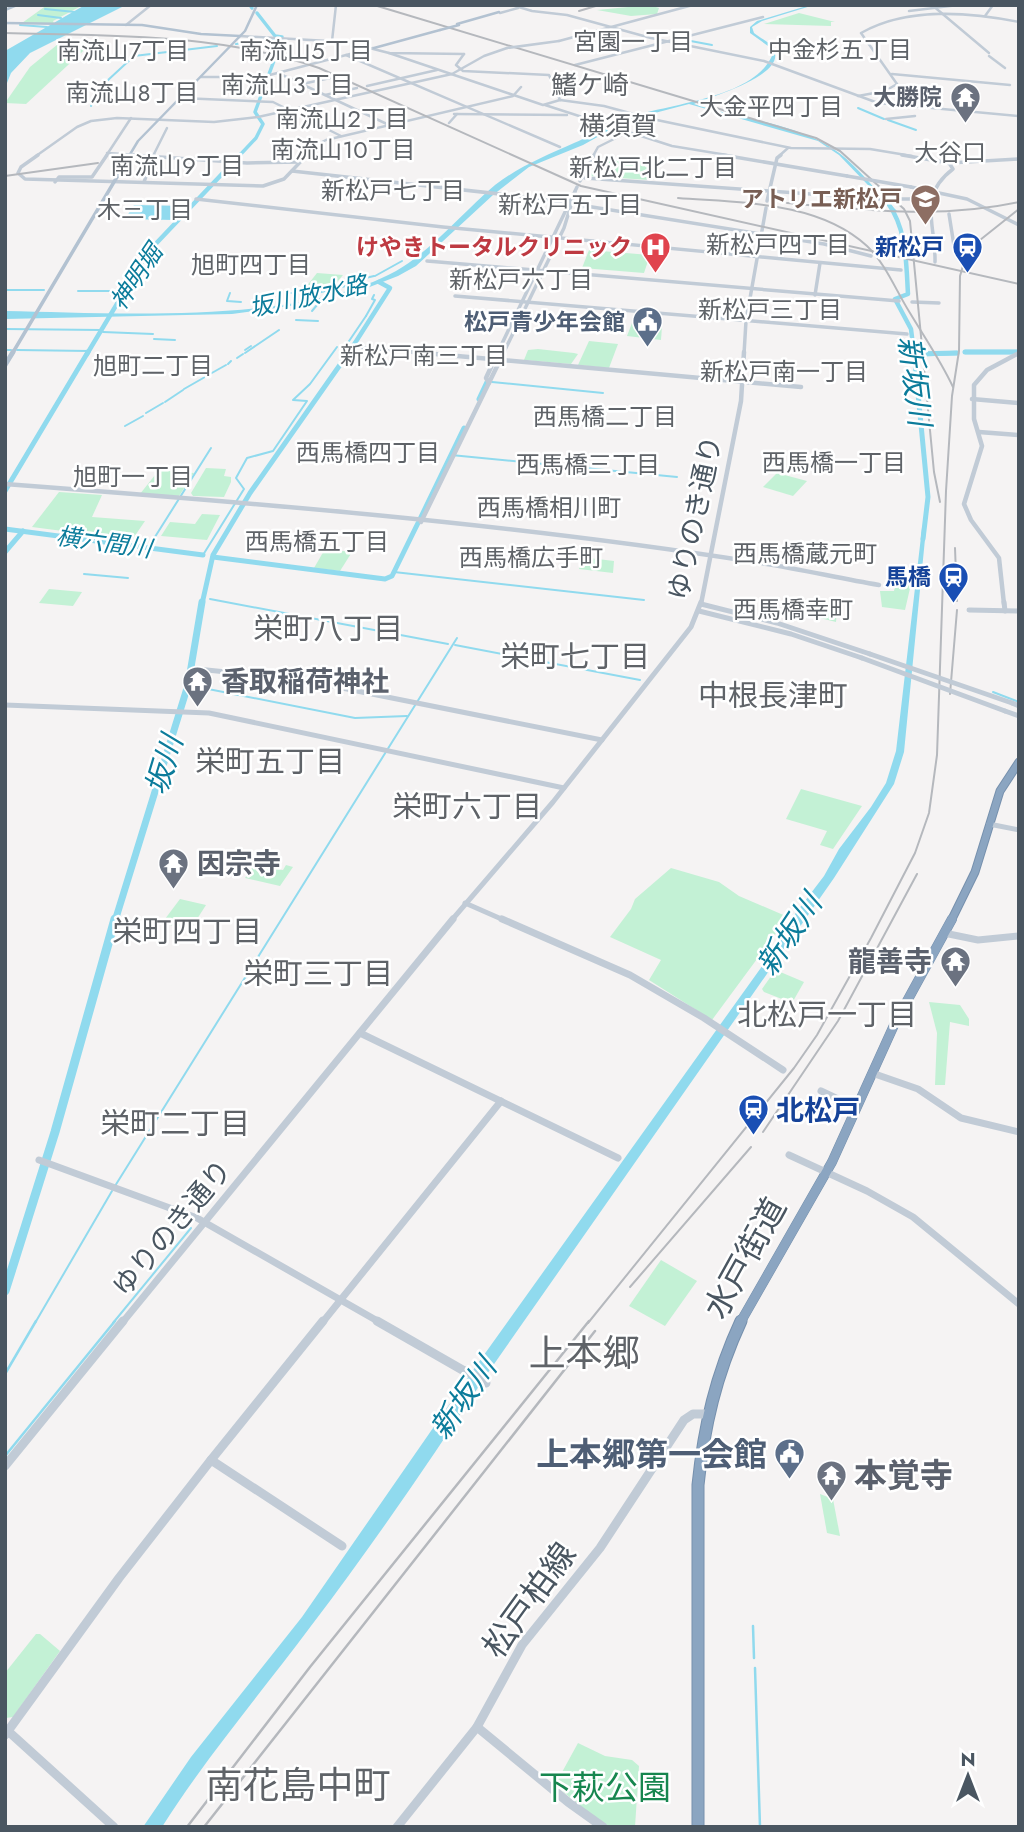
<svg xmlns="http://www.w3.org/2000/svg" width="1024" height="1832" font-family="Jost,'Noto Sans JP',sans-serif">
  <rect width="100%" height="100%" fill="#f5f3f3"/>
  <!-- green -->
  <g fill="#c3f1d5">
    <polygon points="47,5 83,5 53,21 54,23 22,23"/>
    <polygon points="649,5 659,8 657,14 631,16 597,10"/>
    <polygon points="799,13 835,22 831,22 831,26 764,24"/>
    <polygon points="63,40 95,40 26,104 5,103 30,67"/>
    <polygon points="600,160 645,160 645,167 655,168 649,180 590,176 595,166 599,165"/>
    <polygon points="589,250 650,255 644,273 582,268"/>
    <polygon points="317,273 343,275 332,288 302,292"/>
    <polygon points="632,323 662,326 661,340 627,336"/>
    <polygon points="589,341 618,344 609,368 578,365"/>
    <polygon points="538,349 574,353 578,354 571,364 524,360 528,350"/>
    <polygon points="206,468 226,469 224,476 231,477 231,482 224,497 193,496 191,493"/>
    <polygon points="159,470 194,473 179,496 140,494"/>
    <polygon points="777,473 807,481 793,496 763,487"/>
    <polygon points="59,492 102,495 92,517 145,521 132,540 32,527"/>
    <polygon points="202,514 220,515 207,540 161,536 170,522 195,524"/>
    <polygon points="325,549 352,552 340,571 314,568"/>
    <polygon points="581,557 614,561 613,573 579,569"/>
    <polygon points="896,582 911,584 905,610 882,607 880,591 894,591"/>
    <polygon points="49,589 82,592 73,606 39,603"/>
    <polygon points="803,603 837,610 836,622 800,613"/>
    <polygon points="801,789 862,806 833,849 820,845 827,831 786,819"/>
    <polygon points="286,865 293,867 280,886 245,878 253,867 283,870"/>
    <polygon points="671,868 719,882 739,896 788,917 712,1020 649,980 661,960 610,937 631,909 635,899"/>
    <polygon points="180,899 206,905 190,930 162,923"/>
    <polygon points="778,971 804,982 792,1003 764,992 762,989 774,972"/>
    <polygon points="929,1002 960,1005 969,1019 969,1026 950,1022 945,1085 935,1085 937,1033"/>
    <polygon points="661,1260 697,1281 665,1326 629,1306"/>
    <polygon points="820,1494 833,1499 840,1536 827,1533"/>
    <polygon points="36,1634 40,1634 60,1651 13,1717 6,1718 5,1673"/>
    <polygon points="578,1743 605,1756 632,1760 639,1766 635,1827 610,1827 589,1813 555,1785"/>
  </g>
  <!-- water -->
  <g fill="#90daee">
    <polygon points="85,5 126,5 30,53 11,73 5,88 5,51"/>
    <path d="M810,5H814L762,21L752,27L754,33C761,39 771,42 774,50C786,76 710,97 694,104C736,118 786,122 825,144C845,154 863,175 878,192H882L880,194L897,211H893L839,155L818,141L689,104L628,120L583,145L529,167L493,195L416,266L398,276L367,288L304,304L232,314L5,319V311C116,313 298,325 396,271C430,252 464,211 495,185C520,166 545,156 574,143C587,138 598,130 611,124C656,103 750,103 772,56L768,46L750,33V27L757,21Z"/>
    <polygon points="134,205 187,206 174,220 125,219"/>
    <path d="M922,528L926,529L904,752L894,784L834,878L485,1377C430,1461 372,1546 311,1626C261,1693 207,1756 162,1827H143L191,1757L302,1617L476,1366L765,962L795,914L824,876L839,849L871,807L886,783L896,751Z"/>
  </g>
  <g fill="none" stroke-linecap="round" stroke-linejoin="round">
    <!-- stream-far1 -->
    <g stroke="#90daee" stroke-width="2">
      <polyline points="45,9 75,12"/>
      <polyline points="38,15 61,18"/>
      <polyline points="20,25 47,27"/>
      <polyline points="680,39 712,45"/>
      <polyline points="236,44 274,39"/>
      <polyline points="91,106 107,81 134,56 217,46"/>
      <polyline points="858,108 884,119"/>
      <polyline points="888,120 916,130"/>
      <polyline points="879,194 888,193"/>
      <polyline points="375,276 402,261"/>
      <polyline points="357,280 374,276"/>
      <polyline points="5,290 44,290"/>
      <polyline points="78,291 119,291"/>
      <polyline points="230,293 227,301 241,302"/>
      <polyline points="291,293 317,293 350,285"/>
      <polyline points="312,311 317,305"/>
      <polyline points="366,316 375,300 372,299 374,295"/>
      <polyline points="296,320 318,321"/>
      <polyline points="5,329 101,330"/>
      <polyline points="103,332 153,334"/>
      <polyline points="154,339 175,340"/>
      <polyline points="345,347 366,316"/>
      <polyline points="5,350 11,350"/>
      <polyline points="17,350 89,351"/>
      <polyline points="245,350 251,346"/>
      <polyline points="245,353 279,330"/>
      <polyline points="237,358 243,354"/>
      <polyline points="228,364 231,361"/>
      <polyline points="210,374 226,365"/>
      <polyline points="492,382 603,393"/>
      <polyline points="184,389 205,377"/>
      <polyline points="165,402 183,390"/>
      <polyline points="146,413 163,403"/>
      <polyline points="125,426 143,416"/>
      <polyline points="451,455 677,477"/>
      <polyline points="148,548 211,448"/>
      <polyline points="203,555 244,489 236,478 247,458 273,451 307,401 293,400 310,384 337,347"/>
      <polyline points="394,572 644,600"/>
      <polyline points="84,574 128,578"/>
      <polyline points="210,599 448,644"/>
      <polyline points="455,645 640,680"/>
      <polyline points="188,685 355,718 407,716"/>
      <polyline points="993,692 1019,702"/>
      <polyline points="115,1186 457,638"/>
      <polyline points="35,1323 112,1191"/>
      <polyline points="113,1323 191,1228"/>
    </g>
    <!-- stream -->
    <g stroke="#90daee" stroke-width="2.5">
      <polyline points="5,1374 36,1321"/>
      <polyline points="5,1456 115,1321"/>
      <polyline points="753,1626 754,1658"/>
      <polyline points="755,1668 760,1827"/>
    </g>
    <!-- river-far4 -->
    <g stroke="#90daee" stroke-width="3.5">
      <polyline points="250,5 252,8"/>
      <polyline points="257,13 275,36 282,37"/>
      <polyline points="239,156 256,138 263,124 255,112 282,39"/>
    </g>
    <!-- river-far3 -->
    <g stroke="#90daee" stroke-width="4.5">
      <path d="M888,203C907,230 906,262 908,294L895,299L911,329L914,354"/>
      <polyline points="965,352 1017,352"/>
      <polyline points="87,354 148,252 240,155"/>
      <polyline points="348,354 390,288 379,282"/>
      <polyline points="926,354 957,353"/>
    </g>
    <!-- river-far2 -->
    <g stroke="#90daee" stroke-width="5">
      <polyline points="914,352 928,497 923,539"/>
      <polyline points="965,352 1017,352"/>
      <polyline points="914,354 957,353"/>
      <polyline points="479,399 487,382"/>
      <polyline points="5,491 88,352"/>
      <polyline points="420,519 464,428"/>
      <polyline points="5,529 203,555"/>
      <polyline points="5,552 23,531"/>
      <polyline points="213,557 385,579 392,576 418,523"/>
      <polyline points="202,604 213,555 250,493 349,352"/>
    </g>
    <!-- river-far1 -->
    <polyline stroke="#90daee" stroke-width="7" points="115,921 188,685 202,602"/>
    <!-- river -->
    <polyline stroke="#90daee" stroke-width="9" points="5,1291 55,1132 115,919"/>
    <defs>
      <polyline id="highway-far2" points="951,921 975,872 1000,791 1019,762"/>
      <polyline id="highway-far1" points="740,1323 832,1162 895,1023 952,919"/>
      <path id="highway" d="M698,1827V1485C704,1426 716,1375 741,1321"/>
    </defs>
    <!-- highway-far2 casing -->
    <use href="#highway-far2" stroke="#7690ad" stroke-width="9"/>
    <!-- highway-far1 casing -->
    <use href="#highway-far1" stroke="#7690ad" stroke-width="10"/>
    <!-- highway casing -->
    <use href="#highway" stroke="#7690ad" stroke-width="13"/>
    <!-- secondary-far5 -->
    <g stroke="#c1cbd6" stroke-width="2.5">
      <polyline points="512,5 532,11 567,15 651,38 764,61 878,103 1019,116"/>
      <polyline points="932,5 989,53"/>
      <polyline points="909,11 958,5"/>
      <polyline points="500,13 518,8"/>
      <polyline points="985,16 993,5"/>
      <polyline points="126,25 151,5"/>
      <polyline points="240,36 346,42 389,53 464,54"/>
      <polyline points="332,41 336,5"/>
      <polyline points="559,41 693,5"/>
      <polyline points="389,53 543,105 560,100 604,106 652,119 791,148 870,149 912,156"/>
      <polyline points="464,54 456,65 463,71 549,75 560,100"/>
      <polyline points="346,55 560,147"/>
      <polyline points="989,56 1005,68"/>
      <polyline points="575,65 763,17"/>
      <polyline points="278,73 389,125"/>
      <polyline points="892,74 1010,85"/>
      <polyline points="201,77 262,77 373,48"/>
      <polyline points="302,84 335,77"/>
      <polyline points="367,86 437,70"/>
      <polyline points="325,95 357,88"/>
      <path d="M858,96L885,91L897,84L861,33C906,7 970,12 1019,22"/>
      <polyline points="181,98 273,102 341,136"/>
      <polyline points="545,105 672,146 733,156"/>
      <polyline points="454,114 567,115"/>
      <polyline points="886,119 915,116"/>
      <polyline points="449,123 457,114"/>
      <polyline points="107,153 155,156"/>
      <polyline points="36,156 77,127 91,121 117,118 214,122 258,117 452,74 484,56 507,48"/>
      <polyline points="106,156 131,118"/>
      <polyline points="153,156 167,128"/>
      <polyline points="305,156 316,145 326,140 513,96 521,87"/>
      <polyline points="593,156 598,147 626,133"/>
      <polyline points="779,156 788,148"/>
    </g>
    <!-- secondary-far4 -->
    <g stroke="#c1cbd6" stroke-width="3.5">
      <polyline points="38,155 21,167 18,173 25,179 263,186 284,179 307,155"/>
      <polyline points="131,155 247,163 300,162"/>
      <polyline points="723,155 847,176"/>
      <polyline points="902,155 949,163 1019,159"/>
      <polyline points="292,171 536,198 824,244 871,256"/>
      <polyline points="585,178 881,199 929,199"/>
      <polyline points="580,181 594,155"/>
      <polyline points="55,182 59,177 92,177 107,155"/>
      <polyline points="144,182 154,155"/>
      <polyline points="911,187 967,199 1019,225"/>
      <polyline points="196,199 443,227 901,270"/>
      <polyline points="767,201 777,158 781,155"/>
      <polyline points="949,214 955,252"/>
      <polyline points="427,261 899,301"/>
      <path d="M935,262C936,224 917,196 953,169L949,163"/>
      <polyline points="815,295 820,263"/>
      <polyline points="455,296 907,334"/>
      <polyline points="912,302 939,303"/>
      <polyline points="358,347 433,354"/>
      <polyline points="497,354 577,187"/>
      <polyline points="503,354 564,228 575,192"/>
      <polyline points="744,354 746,321 766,208"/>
    </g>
    <!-- secondary-far3 -->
    <g stroke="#c1cbd6" stroke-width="4.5">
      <polyline points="413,352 801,387"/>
      <polyline points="489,383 486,378 498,352"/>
      <polyline points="972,399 1019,403"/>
      <polyline points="979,432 1019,435"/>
      <path d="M5,484C255,503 506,523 754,562C796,568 837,578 879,585"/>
      <polyline points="421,522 504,352"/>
      <polyline points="701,604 741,401 744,352"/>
      <polyline points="1004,604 999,558 971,520 964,504 982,446 974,419 974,385 987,370 1019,353"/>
    </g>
    <!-- secondary-far2 -->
    <g stroke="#c1cbd6" stroke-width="5">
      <polyline points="1004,602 1005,611"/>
      <polyline points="701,604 777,623 870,654"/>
      <polyline points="969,610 1019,611"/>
      <polyline points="699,611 791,634 862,658"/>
      <polyline points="197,669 297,679 602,740"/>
      <polyline points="1012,703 1019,706"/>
      <polyline points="5,705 209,713 564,788"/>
      <polyline points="1005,711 1019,716"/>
      <polyline points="989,824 1019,830"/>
      <polyline points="465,903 506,921"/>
      <polyline points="451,921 553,802 691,627 701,602"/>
    </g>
    <!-- secondary-far1 -->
    <g stroke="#c1cbd6" stroke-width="7">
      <polyline points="502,919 630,975 704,1018 783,1070"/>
      <polyline points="944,933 978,940 1019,936"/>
      <polyline points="360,1033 618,1158"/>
      <polyline points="872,1073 918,1089 961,1118 1019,1132"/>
      <polyline points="821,1091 857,1108"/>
      <polyline points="789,1155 867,1191 913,1217 1019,1304"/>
      <polyline points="39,1160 197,1218 381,1323"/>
      <polyline points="122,1323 453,919"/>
      <polyline points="322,1323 501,1101"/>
    </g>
    <!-- secondary -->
    <g stroke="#c1cbd6" stroke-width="9">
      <polyline points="377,1321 466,1372"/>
      <polyline points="467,1371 486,1383"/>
      <polyline points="211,1460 323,1321"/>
      <polyline points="5,1466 123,1321"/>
      <polyline points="477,1727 568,1802 603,1827"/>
      <polyline points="8,1731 114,1827"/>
      <polyline points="5,1735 119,1578 211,1460 342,1546"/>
      <polyline points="397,1827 477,1727 522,1645 600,1548 684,1420 693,1414 706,1414"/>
    </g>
    <!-- primary-far2 -->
    <g stroke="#b3c2d1" stroke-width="2.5">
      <polyline points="5,10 17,5"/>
      <polyline points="5,23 142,25 201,34 240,36"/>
      <polyline points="457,24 499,12"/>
      <polyline points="374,48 440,30"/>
      <polyline points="129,156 138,141 245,31 257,5"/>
    </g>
    <!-- primary-far1 -->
    <polyline stroke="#b3c2d1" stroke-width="3.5" points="12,354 130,155"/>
    <!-- primary -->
    <polyline stroke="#b3c2d1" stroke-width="5" points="5,365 13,352"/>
    <!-- highway-far2 -->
    <use href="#highway-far2" stroke="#8ba5c1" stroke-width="7"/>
    <!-- highway-far1 -->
    <use href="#highway-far1" stroke="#8ba5c1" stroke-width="9"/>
    <!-- highway -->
    <use href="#highway" stroke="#8ba5c1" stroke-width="11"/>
    <!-- rail-far1 -->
    <g stroke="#b5b8bd" stroke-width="2">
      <polyline points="374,5 816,138 840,151 904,209 910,221 934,472 940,502"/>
      <polyline points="579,11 599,5"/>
      <path d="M5,33C112,36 217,33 319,68L581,186L1019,284"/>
      <polyline points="5,176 98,163"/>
      <path d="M678,198C740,203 818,201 867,246C886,264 896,291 910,313C925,338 941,361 953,387"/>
      <path d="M787,203C865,210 941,219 1019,202"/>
      <polyline points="955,548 957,601"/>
      <polyline points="950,694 957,610"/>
      <polyline points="763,1132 838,1021 917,874"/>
      <polyline points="630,1287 751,1147"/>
      <polyline points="588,1323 794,1068 817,1035 871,938 915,853 929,813 937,755 946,491 952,396 959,351 960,276 965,259 980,240 1019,209"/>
    </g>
    <!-- rail -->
    <g stroke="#b5b8bd" stroke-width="2.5">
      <polyline points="187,1827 310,1667 589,1321"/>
      <polyline points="204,1827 595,1331"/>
    </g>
    <!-- secondary-bridge-far2 -->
    <polyline stroke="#c1cbd6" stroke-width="2.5" points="507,48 559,41"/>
    <!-- secondary-bridge-far1 -->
    <polyline stroke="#c1cbd6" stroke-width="3.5" points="847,176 911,187"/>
    <!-- secondary-bridge -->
    <g stroke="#c1cbd6" stroke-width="5">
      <polyline points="870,654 1012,703"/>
      <polyline points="862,658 1005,711"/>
    </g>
    <!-- primary-bridge -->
    <polyline stroke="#b3c2d1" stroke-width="2.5" points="440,30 459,25"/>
  </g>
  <!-- icons -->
  <defs>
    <symbol id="temple-pin" viewBox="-11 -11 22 30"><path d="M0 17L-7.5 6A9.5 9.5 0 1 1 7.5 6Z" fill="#6b7280" stroke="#fff"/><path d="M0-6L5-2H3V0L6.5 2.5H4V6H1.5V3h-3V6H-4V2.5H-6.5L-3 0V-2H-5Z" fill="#fff"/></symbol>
    <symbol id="university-pin" viewBox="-11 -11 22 30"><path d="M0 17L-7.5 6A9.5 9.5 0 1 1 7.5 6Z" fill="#8d6e63" stroke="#fff"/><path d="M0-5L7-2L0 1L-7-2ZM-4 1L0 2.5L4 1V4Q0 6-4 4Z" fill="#fff"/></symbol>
    <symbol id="hospital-pin" viewBox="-11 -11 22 30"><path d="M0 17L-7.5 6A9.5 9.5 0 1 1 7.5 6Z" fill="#e0444e" stroke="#fff"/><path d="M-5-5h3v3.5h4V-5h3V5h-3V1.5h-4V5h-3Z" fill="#fff"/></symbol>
    <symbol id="station-pin" viewBox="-11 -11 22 30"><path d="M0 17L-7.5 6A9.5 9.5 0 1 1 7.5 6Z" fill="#1a4fb4" stroke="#fff"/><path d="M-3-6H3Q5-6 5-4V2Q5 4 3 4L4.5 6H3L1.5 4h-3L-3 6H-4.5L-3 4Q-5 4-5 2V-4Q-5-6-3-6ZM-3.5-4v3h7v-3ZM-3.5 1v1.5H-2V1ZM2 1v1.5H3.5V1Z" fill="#fff"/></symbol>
    <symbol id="civic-pin" viewBox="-11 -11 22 30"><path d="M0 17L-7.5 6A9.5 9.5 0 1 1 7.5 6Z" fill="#5c6f8a" stroke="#fff"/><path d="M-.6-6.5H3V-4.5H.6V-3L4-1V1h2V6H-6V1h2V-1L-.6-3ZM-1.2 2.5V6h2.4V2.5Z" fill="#fff"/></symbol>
  </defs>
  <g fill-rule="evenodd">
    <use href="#temple-pin" x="948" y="80" width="35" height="47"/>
    <use href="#university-pin" x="908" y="182" width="35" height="47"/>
    <use href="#hospital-pin" x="638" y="230" width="35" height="47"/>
    <use href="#station-pin" x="950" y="230" width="35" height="47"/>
    <use href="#civic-pin" x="630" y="304" width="35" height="47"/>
    <use href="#station-pin" x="936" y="560" width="35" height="47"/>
    <use href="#temple-pin" x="180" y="664" width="35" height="47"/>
    <use href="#temple-pin" x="156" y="846" width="35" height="47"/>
    <use href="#temple-pin" x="938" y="944" width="35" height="47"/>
    <use href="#station-pin" x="736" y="1092" width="35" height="47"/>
    <use href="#civic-pin" x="772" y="1436" width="35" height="47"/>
    <use href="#temple-pin" x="814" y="1458" width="35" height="47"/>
  </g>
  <g text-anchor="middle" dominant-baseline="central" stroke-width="5" stroke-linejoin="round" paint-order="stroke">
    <!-- far-worship labels -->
    <g font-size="23" font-weight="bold" fill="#5b616d" stroke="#fff" text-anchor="end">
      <text x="942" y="97">大勝院</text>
    </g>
    <!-- far-education labels -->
    <g font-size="23" font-weight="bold" fill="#785e54" stroke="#fff" text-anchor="end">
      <text x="902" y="199">アトリエ新松戸</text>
    </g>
    <!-- far-health labels -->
    <g font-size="23" font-weight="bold" fill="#be3a42" stroke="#fff" text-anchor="end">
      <text x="632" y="247">けやきトータルクリニック</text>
    </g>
    <!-- far-transit labels -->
    <g font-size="23" font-weight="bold" fill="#164399" stroke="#fff" text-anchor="end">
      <text x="944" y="247">新松戸</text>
      <text x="931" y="577">馬橋</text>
    </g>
    <!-- far-service labels -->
    <g font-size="23" font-weight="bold" fill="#4e5e75" stroke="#fff" text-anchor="end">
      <text x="625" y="322">松戸青少年会館</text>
    </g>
    <!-- far-neighbourhood labels -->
    <g font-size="24" fill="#5f6368" stroke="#fff">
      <text x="633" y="41">宮園一丁目</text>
      <text x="840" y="49">中金杉五丁目</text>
      <text x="123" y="50">南流山7丁目</text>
      <text x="306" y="50">南流山5丁目</text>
      <text x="287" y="84">南流山3丁目</text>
      <text x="132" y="92">南流山8丁目</text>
      <text x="771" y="106">大金平四丁目</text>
      <text x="342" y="118">南流山2丁目</text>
      <text x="343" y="149">南流山10丁目</text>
      <text x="950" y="152">大谷口</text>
      <text x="177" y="165">南流山9丁目</text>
      <text x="653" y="167">新松戸北二丁目</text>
      <text x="393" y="190">新松戸七丁目</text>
      <text x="570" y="204">新松戸五丁目</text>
      <text x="145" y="209">木三丁目</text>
      <text x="778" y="244">新松戸四丁目</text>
      <text x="251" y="264">旭町四丁目</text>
      <text x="521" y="279">新松戸六丁目</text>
      <text x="770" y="309">新松戸三丁目</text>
      <text x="424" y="355">新松戸南三丁目</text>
      <text x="153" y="365">旭町二丁目</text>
      <text x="784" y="371">新松戸南一丁目</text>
      <text x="605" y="416">西馬橋二丁目</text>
      <text x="368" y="452">西馬橋四丁目</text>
      <text x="834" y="462">西馬橋一丁目</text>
      <text x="588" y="464">西馬橋三丁目</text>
      <text x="133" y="476">旭町一丁目</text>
      <text x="549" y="507">西馬橋相川町</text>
      <text x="317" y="541">西馬橋五丁目</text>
      <text x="805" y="553">西馬橋蔵元町</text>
      <text x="531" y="557">西馬橋広手町</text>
      <text x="793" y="609">西馬橋幸町</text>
    </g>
    <!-- far-water labels -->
    <g font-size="24" font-style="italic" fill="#0c7c9b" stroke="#fff">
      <text transform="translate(136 277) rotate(-56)">神明堀</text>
      <text transform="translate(308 296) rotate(-12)">坂川放水路</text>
      <text transform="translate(104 542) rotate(8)">横六間川</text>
    </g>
    <!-- far-quarter labels -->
    <g font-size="26" fill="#5f6368" stroke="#fff">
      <text x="590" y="85">鰭ケ崎</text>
      <text x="618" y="126">横須賀</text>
    </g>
    <!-- street labels -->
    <g font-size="28" fill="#4a5661" stroke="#fff">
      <text transform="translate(695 518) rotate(-78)">ゆりのき通り</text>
      <text transform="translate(172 1228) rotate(-50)">ゆりのき通り</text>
    </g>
    <!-- worship labels -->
    <g font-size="28" font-weight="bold" fill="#5b616d" stroke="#fff" text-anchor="start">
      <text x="221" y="681">香取稲荷神社</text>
      <text x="197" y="863">因宗寺</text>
      <text x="932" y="961" text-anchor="end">龍善寺</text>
    </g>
    <!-- transit labels -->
    <g font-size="28" font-weight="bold" fill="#164399" stroke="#fff" text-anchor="start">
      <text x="776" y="1110">北松戸</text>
    </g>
    <!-- water labels -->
    <g font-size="30" font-style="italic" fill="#0c7c9b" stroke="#fff">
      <text transform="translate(915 381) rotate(83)">新坂川</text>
      <text transform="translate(164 765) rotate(-73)">坂川</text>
      <text transform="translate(789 934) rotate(-56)">新坂川</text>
      <text transform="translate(463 1398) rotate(-55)">新坂川</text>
    </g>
    <!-- neighbourhood labels -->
    <g font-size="30" fill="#5f6368" stroke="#fff">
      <text x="328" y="628">栄町八丁目</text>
      <text x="575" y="656">栄町七丁目</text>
      <text x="773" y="695">中根長津町</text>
      <text x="270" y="761">栄町五丁目</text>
      <text x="467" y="806">栄町六丁目</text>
      <text x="187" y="931">栄町四丁目</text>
      <text x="318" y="973">栄町三丁目</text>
      <text x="827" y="1014">北松戸一丁目</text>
      <text x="175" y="1123">栄町二丁目</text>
    </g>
    <!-- near-street labels -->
    <g font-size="33" fill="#4a5661" stroke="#fff">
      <text transform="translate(745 1258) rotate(-61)">水戸街道</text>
      <text transform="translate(529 1600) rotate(-54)">松戸柏線</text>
    </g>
    <!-- near-service labels -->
    <g font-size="33" font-weight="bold" fill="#4e5e75" stroke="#fff" text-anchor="end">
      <text x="767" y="1454">上本郷第一会館</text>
    </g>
    <!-- near-worship labels -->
    <g font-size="33" font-weight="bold" fill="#5b616d" stroke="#fff" text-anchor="start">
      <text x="854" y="1475">本覚寺</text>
    </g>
    <!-- near-park labels -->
    <g font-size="33" fill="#17864f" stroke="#fff">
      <text x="605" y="1787">下萩公園</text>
    </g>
    <!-- near-neighbourhood labels -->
    <g font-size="37" fill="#5f6368" stroke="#fff">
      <text x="584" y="1353">上本郷</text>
      <text x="298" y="1785">南花島中町</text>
    </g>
  </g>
  <!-- border -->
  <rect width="1024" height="1832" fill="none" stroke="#4a5661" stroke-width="14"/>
  <!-- north arrow -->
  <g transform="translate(968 1776)" stroke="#ffffff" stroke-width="5" paint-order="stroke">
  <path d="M0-5L12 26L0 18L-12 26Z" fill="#4a5661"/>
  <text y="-10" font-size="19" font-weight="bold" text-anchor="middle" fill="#4a5661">N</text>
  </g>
</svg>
